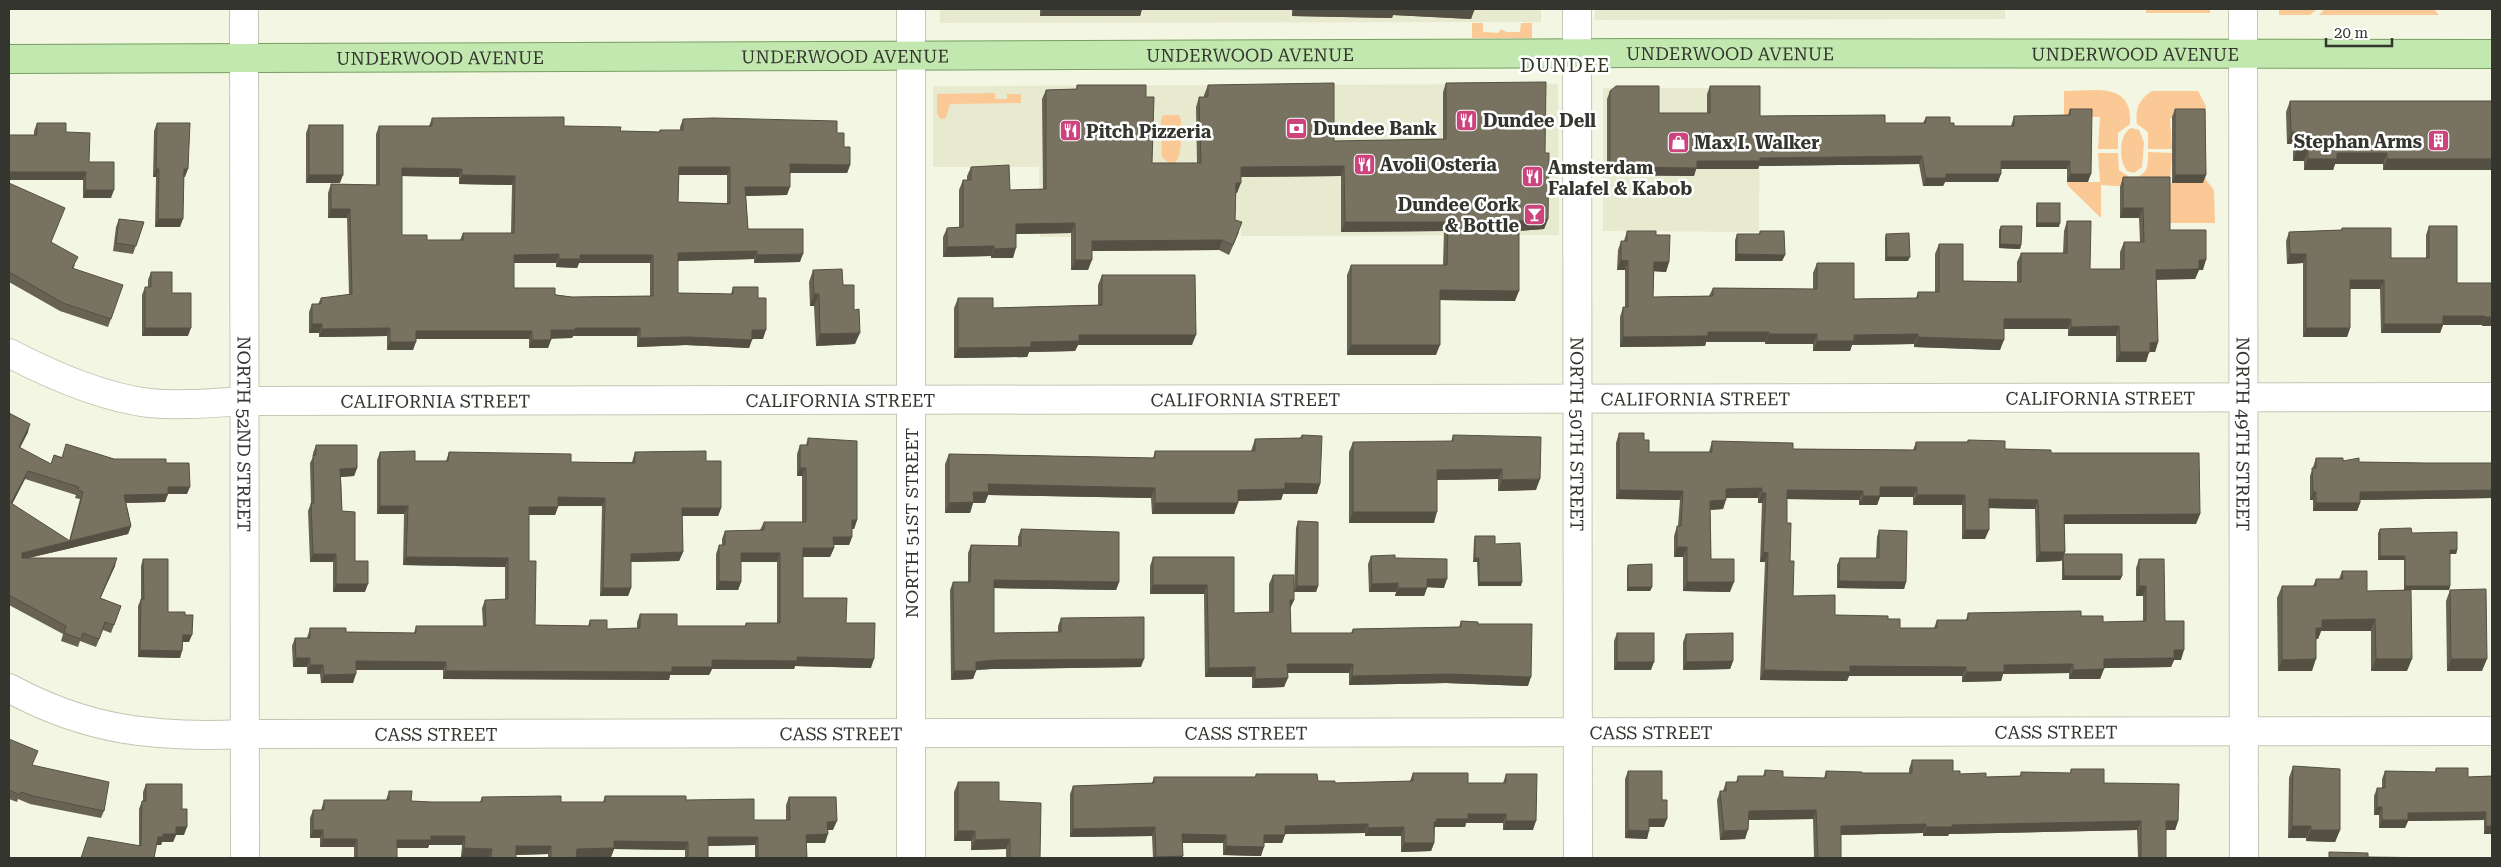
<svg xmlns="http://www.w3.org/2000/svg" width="2501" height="867" font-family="'Roboto Serif',serif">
  <rect width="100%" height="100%" fill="#f3f6e2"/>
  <!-- built -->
  <g fill="#e7eacf">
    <polygon points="940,9 1541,9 1541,22 940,23"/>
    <polygon points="1595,9 2005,9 2005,19 1595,20"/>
    <polygon points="1558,84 1559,235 1241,236 1241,225 1101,237 1040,237 1039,167 933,167 933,86"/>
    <polygon points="1603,88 1760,88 1759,232 1603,231"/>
  </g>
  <!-- green -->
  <g fill="#fbc995">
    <rect x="2146" y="9" width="64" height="4"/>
    <polygon points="2279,9 2317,9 2310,15 2279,15"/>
    <polygon points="2325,9 2434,9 2439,15 2319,15"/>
    <polygon points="1472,23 1483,23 1483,32 1498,33 1501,29 1506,32 1520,32 1521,23 1532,23 1532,38 1472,38"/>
    <path d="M2064,91C2094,91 2133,81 2130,124L2118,133V149H2098L2100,117H2064Z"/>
    <path d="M2152,91H2198L2206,106V149H2202V118H2170L2172,149H2148V132L2137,124C2135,109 2139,99 2152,91Z"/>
    <polygon points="995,93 995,99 1007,99 1007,94 1021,94 1021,103 950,104 946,118 940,119 937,113 937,94"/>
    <path d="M1163,115H1179L1181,119C1181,128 1185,182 1162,157L1161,120Z"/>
    <path d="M2131,128L2139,130L2144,142L2142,167L2134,173L2127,171C2119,161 2118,135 2131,128Z"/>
    <path d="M2148,152L2172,153L2170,183H2202V152H2206V180L2214,190L2215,223H2166L2136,187V177C2149,173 2148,164 2148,152Z"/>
    <polygon points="2098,153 2118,153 2119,170 2130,177 2131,187 2101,185 2101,218 2068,186 2067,182 2100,182"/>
  </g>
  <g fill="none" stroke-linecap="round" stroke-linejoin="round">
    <defs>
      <g id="minor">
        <path id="s1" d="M244,9L245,858"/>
        <polyline points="911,9 911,858"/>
        <path id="s2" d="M1577,9L1578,858"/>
        <path id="s3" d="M2243,9L2244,858"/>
        <path id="s4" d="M9,353C51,375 101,397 149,403C180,406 212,403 244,401L2492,397"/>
        <path id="s5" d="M9,688C87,731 157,738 244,734L2492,731"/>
      </g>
      <g id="major">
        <path id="s6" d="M9,59L1637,53L2492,54"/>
      </g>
    </defs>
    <!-- minor casing -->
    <use href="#minor" stroke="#c4c7b4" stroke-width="30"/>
    <!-- major casing -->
    <use href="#major" stroke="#769f60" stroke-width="30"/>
    <!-- minor -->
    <use href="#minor" stroke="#fff" stroke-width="28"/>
    <!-- major -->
    <use href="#major" stroke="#c2e8b0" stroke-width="28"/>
  </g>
  <!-- wall -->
  <g fill="#676253" fill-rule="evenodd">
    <polygon points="1040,9 1142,9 1140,16 1040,16"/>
    <polygon points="1292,9 1474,9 1471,19 1393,15 1392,18 1292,16"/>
    <polygon points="1446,83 1545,153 1548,219 1544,229 1519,231 1515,301 1440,300 1436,355 1347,355 1347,275 1351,265 1443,265 1444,231 1341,232 1341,176 1241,177 1237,193 1236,193 1235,220 1239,232 1229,255 1219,250 1092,251 1088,270 1071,270 1071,233 1016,234 1013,258 991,258 991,256 943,257 943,237 947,228 959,227 959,190 963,180 967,180 967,176 971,167 1010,190 1043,189 1042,99 1046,90 1076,89 1077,85 1146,97 1152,163 1197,163 1196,107 1199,97 1204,97 1204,95 1208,85 1334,141 1443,139 1443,92"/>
    <polygon points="1710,86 1760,116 1885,123 1923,123 1926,117 1950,123 1954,126 2011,126 2014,116 2068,115 2070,109 2088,182 2067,182 2067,169 2001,169 1998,182 1945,182 1943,186 1923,186 1919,164 1759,166 1758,169 1696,169 1694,176 1607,175 1607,99 1610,91 1659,113 1707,113 1707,94"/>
    <polygon points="2290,101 2492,101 2383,170 2383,164 2335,164 2333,170 2304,170 2304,161 2293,161 2293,144 2287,144 2286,112"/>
    <polygon points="2175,109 2203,183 2172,183 2172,117"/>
    <path d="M432,118L564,126L620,131L659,132L660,130H680V127L683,119L837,133L844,147L850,165L847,173H790L787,195L746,196L748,229L800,262L754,263V259L678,261V293L731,294L733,287L758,298L763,339H752L749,348L686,345L637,347V336H573L572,338H551L548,348H529V339H416L413,350H387V336L319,337V333H309V312L312,304H318L321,298L349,295L347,218H328V193L331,184L376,185V134L379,126H429ZM679,175H727V203L678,202ZM402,176L459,177V184L512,185L511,233H463L460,240H427L402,235ZM514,263H556V267L577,268L579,263H650V296L572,297L514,288Z"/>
    <polygon points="37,123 66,132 89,162 111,198 83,198 83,180 9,180 34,135 34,131"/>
    <polygon points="157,123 185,177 184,177 180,227 155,227 156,177 153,177 154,131"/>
    <polygon points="309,125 340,183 306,183 306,133"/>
    <polygon points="2123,177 2170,230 2203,270 2199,270 2195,279 2156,279 2158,342 2155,352 2149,352 2146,362 2116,362 2116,336 2068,336 2068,329 2004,329 2000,350 1914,347 1914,344 1852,345 1850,351 1813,351 1813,344 1765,344 1765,342 1706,342 1705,346 1620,347 1620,317 1623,307 1625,307 1625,270 1617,270 1618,250 1621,241 1624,241 1627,231 1656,235 1669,262 1666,272 1654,271 1653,297 1709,296 1713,288 1813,289 1813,273 1817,263 1854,299 1916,298 1918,292 1935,292 1935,254 1939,244 1963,281 2017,282 2017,262 2021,253 2063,253 2064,231 2067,221 2090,269 2120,269 2120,252 2124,242 2140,242 2139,218 2120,218 2120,187"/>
    <polygon points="9,183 51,242 75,265 73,269 111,319 108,327 60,311 9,282"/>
    <polygon points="2037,203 2059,227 2036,227 2036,207"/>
    <polygon points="119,219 144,222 133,254 113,251 116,227"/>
    <polygon points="2001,226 2021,245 2020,249 1999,248 1999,230"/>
    <polygon points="2429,226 2457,283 2492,283 2492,333 2492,326 2482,326 2482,325 2443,325 2440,333 2381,333 2380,289 2350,289 2350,328 2347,337 2303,337 2303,263 2287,264 2286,241 2289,232 2341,230 2342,228 2391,258 2426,258 2426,235"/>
    <polygon points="1760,231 1785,255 1782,261 1735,261 1735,240 1737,234 1759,234"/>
    <polygon points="1886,234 1908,261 1885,261 1885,238"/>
    <polygon points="813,270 843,285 855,344 816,346 814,306 810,306 809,282"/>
    <polygon points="151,272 188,336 142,336 142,295 145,287 148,287 148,280"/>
    <polygon points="1102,275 1192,345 1078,345 1075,351 1029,352 1027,357 954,358 954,308 958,298 993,308 1098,305 1098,285"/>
    <path d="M9,413L28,432L20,448L51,464L54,455L62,457L114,459L166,463L187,494H168L165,502L126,503L131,526L128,534L67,549L68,545L67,549L29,558L115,566L100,598L121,606L111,633L103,630L96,647L80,641L78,647L61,641L63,634L9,605ZM25,479L76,495L75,498L80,499L69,541L12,504Z"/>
    <polygon points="1619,433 1644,440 1649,452 1709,452 1712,441 1793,449 1913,450 1916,442 1967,442 1968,440 2005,449 2051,453 2200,514 2196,524 2064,524 2065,552 2064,554 2122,576 2120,580 2062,580 2062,560 2061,561 2036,562 2035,509 1989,508 1985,539 1962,539 1962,505 1913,505 1913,497 1880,497 1877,505 1859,505 1859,500 1787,499 1787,523 1793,596 1835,615 1888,619 1900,628 1934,628 1937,620 1966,620 1968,613 2081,616 2103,622 2143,621 2143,596 2136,596 2136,568 2139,559 2181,660 2174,660 2171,667 2104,668 2100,679 2069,679 2069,673 2003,674 2001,681 1962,682 1962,676 1849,676 1847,681 1760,680 1765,562 1760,562 1762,503 1758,503 1758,498 1726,498 1723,509 1710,510 1711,559 1730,592 1683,591 1683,557 1674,557 1674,536 1677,526 1678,526 1680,500 1616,499 1616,443"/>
    <polygon points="1302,435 1320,484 1317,494 1283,494 1281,500 1238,501 1238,503 1234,514 1152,514 1151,498 988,495 985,503 973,503 970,513 945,513 945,464 949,454 1153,458 1155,451 1251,451 1255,439 1300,438"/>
    <polygon points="1453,435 1536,490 1498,491 1498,479 1437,480 1434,523 1349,523 1349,452 1353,442 1451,442"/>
    <polygon points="808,438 857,520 854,529 852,529 852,537 849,545 833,545 834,548 830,557 803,557 803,598 846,623 871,668 795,666 794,669 712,669 709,675 670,675 669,680 443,679 443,670 356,670 353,683 321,683 320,674 307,674 307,667 293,667 292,646 295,638 307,638 310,628 346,632 414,633 416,626 483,626 482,608 485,600 505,600 505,567 403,565 404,514 377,514 377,460 380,452 415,461 446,461 449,452 571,462 632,462 635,452 706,461 721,508 718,516 682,516 683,552 679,561 631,562 631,588 628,596 600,596 602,506 558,506 555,515 529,515 529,561 535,625 588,626 590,620 607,629 637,628 637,622 640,614 677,626 745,626 746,623 777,623 777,562 741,562 741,582 738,590 716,590 716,554 719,545 722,545 722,539 725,531 760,530 764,522 802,522 802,476 797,476 797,454 800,445 806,445"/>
    <polygon points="316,445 357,468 354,476 341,477 342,511 355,561 365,592 333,592 333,562 310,562 308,511 311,503 310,463 313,457 313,453"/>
    <polygon points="2316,458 2359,462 2425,463 2492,463 2492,498 2360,500 2360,503 2357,511 2313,511 2313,500 2310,500 2310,476"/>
    <polygon points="1298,521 1318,586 1316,592 1294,592 1296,528"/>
    <polygon points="1021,529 1119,582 1116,590 994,588 994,633 1058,632 1058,626 1061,618 1141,667 992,669 976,670 973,679 951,680 950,590 953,582 968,582 968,553 971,545 1018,546 1018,537"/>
    <polygon points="2380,529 2412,533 2457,550 2456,554 2450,554 2450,586 2449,590 2411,590 2407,671 2371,671 2371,631 2321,631 2318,639 2316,639 2312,671 2278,671 2277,598 2282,586 2313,586 2316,579 2339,579 2342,571 2367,591 2404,590 2404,560 2378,560 2378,533"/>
    <polygon points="1879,530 1906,582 1904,589 1837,588 1837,565 1840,558 1876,558 1877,537"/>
    <polygon points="1475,536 1521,586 1478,586 1477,562 1473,562 1474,540"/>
    <polygon points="1371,556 1395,558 1444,588 1427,587 1424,596 1395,596 1396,592 1369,592 1368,564"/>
    <polygon points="1153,557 1234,557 1234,613 1269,612 1269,584 1273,575 1294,600 1290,608 1291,633 1351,633 1353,629 1459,627 1461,621 1478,624 1528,686 1446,683 1349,685 1349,673 1288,673 1284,687 1252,688 1252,677 1205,677 1204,594 1150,594 1150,566"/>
    <polygon points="143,559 168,612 189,642 182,642 180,658 138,657 138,606 141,599 141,566"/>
    <polygon points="1628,565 1652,587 1650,591 1627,591 1627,569"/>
    <polygon points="2450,590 2482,671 2447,671 2446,601"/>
    <polygon points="1617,633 1651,670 1614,670 1614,641"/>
    <polygon points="1686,634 1733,661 1730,669 1683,670 1683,642"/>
    <polygon points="9,739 33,765 104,811 101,818 30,804 18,799 17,802 9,799"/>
    <polygon points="1912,760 1953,771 1960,774 1986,777 2020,776 2021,772 2070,773 2071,769 2104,783 2178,821 2175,830 2166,830 2166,858 2138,858 2137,830 1949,834 1948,836 1923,836 1923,833 1841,835 1841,858 1814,858 1813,819 1749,820 1745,839 1720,840 1717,800 1720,791 1723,791 1726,782 1736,782 1738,776 1763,776 1765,770 1783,777 1824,778 1826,771 1862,773 1909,773 1909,769"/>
    <polygon points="2293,766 2340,830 2335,842 2306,841 2306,838 2288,838 2289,778"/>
    <polygon points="2436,768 2468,777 2492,776 2492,834 2484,834 2484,820 2408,821 2405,828 2379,828 2379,815 2374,815 2374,796 2377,788 2382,788 2382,779 2385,771 2435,772"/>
    <polygon points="1628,771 1662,800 1664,827 1649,827 1647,839 1625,838 1625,779"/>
    <polygon points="1413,773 1468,783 1503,783 1506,774 1533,830 1503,830 1503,823 1466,823 1465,827 1435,827 1434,843 1431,851 1401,852 1401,836 1365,836 1365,833 1285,834 1282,843 1264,843 1261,856 1223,855 1223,843 1182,843 1182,858 1153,858 1152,836 1070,837 1070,794 1073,786 1152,783 1154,777 1255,777 1256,774 1335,783 1410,781"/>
    <polygon points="958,782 999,801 1040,858 1006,858 1006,849 971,850 971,841 954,841 954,792"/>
    <polygon points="146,784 182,809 184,835 176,835 173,842 162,842 161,845 156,845 154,858 139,845 139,809 142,801 143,801 143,792"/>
    <polygon points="389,791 411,801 431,802 480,802 482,797 561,802 603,802 605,796 686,800 754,820 786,820 786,805 789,797 833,830 828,830 825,843 806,843 807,858 755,858 755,845 708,846 708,858 685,858 685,850 614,849 611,857 576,857 576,858 548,858 548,854 516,855 516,858 489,858 489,857 461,857 462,845 429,845 428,848 397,848 397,858 354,858 354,847 320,847 320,838 310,838 310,818 313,810 321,810 324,800 386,800"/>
  </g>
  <!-- shaded-wall -->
  <g fill="#545044">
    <polygon points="1043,9 1142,9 1140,16 1040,16"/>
    <polygon points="1294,9 1434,9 1474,11 1471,19 1393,15 1392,18 1292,16"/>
    <polygon points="2291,132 2297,132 2293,144 2287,144"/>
    <polygon points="2297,149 2308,149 2304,161 2293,161"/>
    <polygon points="2337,153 2387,153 2383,164 2335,164 2333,170 2304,170 2308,159"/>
    <polygon points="1922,156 1919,164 1759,166 1758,169 1696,169 1694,176 1607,175 1610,167 1697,161 1760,158"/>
    <polygon points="2387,159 2492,159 2492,170 2383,170"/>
    <polygon points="2001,161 2070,161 2067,169 1998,169"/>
    <polygon points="790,164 850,165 847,173 787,173"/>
    <polygon points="1344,166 1341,176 1237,177 1241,167"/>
    <polygon points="679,167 730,167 727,175 676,175"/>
    <polygon points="402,168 462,169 459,177 399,176"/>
    <polygon points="156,169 159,169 156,177 153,177"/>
    <polygon points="184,169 188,169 185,177 181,177"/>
    <polygon points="9,172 86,172 83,180 9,180"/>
    <polygon points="1946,174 2001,174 1998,182 1945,182 1943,186 1923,186 1926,178"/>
    <polygon points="2070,174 2091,174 2088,182 2067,182"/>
    <polygon points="309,175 343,175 340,183 306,183"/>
    <polygon points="462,175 515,176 512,185 459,184"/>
    <polygon points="2175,175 2206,175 2203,183 2172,183"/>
    <polygon points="1236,183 1241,183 1237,193 1233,193"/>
    <polygon points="745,187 790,187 787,195 742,196"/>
    <polygon points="85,190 114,190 111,198 83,198"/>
    <polygon points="2123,208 2143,208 2139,218 2120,218"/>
    <polygon points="331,209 350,209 347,218 328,218"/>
    <polygon points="158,219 183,219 180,227 155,227"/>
    <polygon points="1548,219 1544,229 1515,231 1519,221"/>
    <polygon points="1345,222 1448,222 1444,231 1341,232"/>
    <polygon points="1075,223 1071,233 1012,234 1016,224"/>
    <polygon points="2037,223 2060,223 2059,227 2036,227"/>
    <polygon points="1222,240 1219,250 1088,251 1092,241"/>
    <polygon points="2000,244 2021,245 2020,249 1999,248"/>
    <polygon points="994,246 991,256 943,257 947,247"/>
    <polygon points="1016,248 1013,258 991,258 994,249"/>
    <polygon points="757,251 754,259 675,261 678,253"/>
    <polygon points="559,254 556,263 511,263 514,255"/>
    <polygon points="803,254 800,262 754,263 757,255"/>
    <polygon points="1737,254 1785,255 1782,261 1735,261"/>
    <polygon points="2290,254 2306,254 2303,263 2287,264"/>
    <polygon points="580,255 653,255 650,263 579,263 577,268 556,267 559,259"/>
    <polygon points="1887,257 1910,257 1908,261 1885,261"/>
    <polygon points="1075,260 1092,260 1088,270 1071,270"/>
    <polygon points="1621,260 1628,261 1625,270 1617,270"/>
    <polygon points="2199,260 2206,260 2203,270 2199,270 2195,279 2153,280 2156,270"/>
    <polygon points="1654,262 1669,262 1666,272 1650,271"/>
    <polygon points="2350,280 2384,280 2380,289 2347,289"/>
    <polygon points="1440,290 1519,291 1515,301 1436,300"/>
    <polygon points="814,294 819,294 814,306 810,306"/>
    <polygon points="2443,316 2485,316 2482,325 2443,325 2440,333 2381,333 2384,324"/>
    <polygon points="2485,317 2492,317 2492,326 2482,326"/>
    <polygon points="2004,319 2071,319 2068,329 2000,329"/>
    <polygon points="312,324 322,324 319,333 309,333"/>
    <polygon points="2119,326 2116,336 2068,336 2071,327"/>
    <polygon points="145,328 191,328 188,336 142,336"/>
    <polygon points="390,328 387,336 319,337 322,329"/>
    <polygon points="575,328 640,328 637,336 573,336 572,338 548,339 551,330"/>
    <polygon points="2306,328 2350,328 2347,337 2303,337"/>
    <polygon points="752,330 766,330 763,339 749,339"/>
    <polygon points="416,331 532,331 529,339 413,339"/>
    <polygon points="1708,332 1769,332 1765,342 1706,342 1705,346 1620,347 1623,337"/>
    <polygon points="860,333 855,344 816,346 820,334"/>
    <polygon points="1769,334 1817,334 1813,344 1765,344"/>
    <polygon points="1918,334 1914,344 1852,345 1850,351 1813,351 1817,341 1854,335"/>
    <polygon points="1079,335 1196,335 1192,345 1078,345 1075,351 1029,352 1027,357 954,358 958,348 1031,342"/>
    <polygon points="689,337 752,340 749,348 686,345 637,347 640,338"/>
    <polygon points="1918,337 2004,340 2000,350 1914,347"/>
    <polygon points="532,340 551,340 548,348 529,348"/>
    <polygon points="390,342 416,342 413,350 387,350"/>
    <polygon points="2158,342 2155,352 2149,352 2146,362 2116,362 2120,352 2150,343"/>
    <polygon points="1351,345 1440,345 1436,355 1347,355"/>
    <polygon points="30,424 28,432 16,455 19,447"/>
    <polygon points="357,468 354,476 337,477 340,469"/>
    <polygon points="800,468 806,468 802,476 797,476"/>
    <polygon points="1502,469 1498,479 1434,480 1437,470"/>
    <polygon points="28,471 25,479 9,510 11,503"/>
    <polygon points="1540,479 1536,490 1498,491 1502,480"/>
    <polygon points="1285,483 1320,484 1317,494 1283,494 1281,500 1234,501 1238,490"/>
    <polygon points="988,484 1155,488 1151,498 988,495 985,503 973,503 970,513 945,513 949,503 973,492"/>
    <polygon points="168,487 190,487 187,494 168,494 165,502 121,503 124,495"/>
    <polygon points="1880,487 1917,487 1913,497 1880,497 1877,505 1859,505 1863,496"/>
    <polygon points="1762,488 1758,498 1722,498 1726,489"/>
    <polygon points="1619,490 1683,491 1680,500 1616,499"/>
    <polygon points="1787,490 1863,491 1859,500 1784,499"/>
    <polygon points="2492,490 2492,498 2357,500 2360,492"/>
    <polygon points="2313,492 2316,492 2313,500 2310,500"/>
    <polygon points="1762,493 1766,493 1762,503 1758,503"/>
    <polygon points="1917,495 1965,495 1962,505 1913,505"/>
    <polygon points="558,497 605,498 602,506 555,506"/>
    <polygon points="1989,499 2038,500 2035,509 1985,508"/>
    <polygon points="1726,500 1723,509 1707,510 1710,501"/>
    <polygon points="1155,503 1238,503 1234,514 1152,514"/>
    <polygon points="2316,503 2360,503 2357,511 2313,511"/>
    <polygon points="380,506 408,506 404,514 377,514"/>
    <polygon points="529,507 558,507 555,515 526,515"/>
    <polygon points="682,508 721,508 718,516 678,516"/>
    <polygon points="1353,512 1437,512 1434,523 1349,523"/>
    <polygon points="2200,514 2196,524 2060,524 2064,515"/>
    <polygon points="852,520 857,520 854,529 849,529"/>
    <polygon points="131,526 128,534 67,549 70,541"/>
    <polygon points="1965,530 1989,530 1985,539 1962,539"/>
    <polygon points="833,537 852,537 849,545 830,545"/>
    <polygon points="70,541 67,549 19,560 22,553"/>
    <polygon points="1677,547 1687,547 1683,557 1674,557"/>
    <polygon points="803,548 834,548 830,557 800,557"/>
    <polygon points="2450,550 2457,550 2456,554 2449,554"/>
    <polygon points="683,552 679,561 628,562 631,554"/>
    <polygon points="1763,552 1768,553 1765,562 1760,562"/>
    <polygon points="2040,552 2065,552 2061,561 2036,562"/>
    <polygon points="741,553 780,553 777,562 738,562"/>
    <polygon points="313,554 336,554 333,562 310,562"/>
    <polygon points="2380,556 2405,556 2404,560 2378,560"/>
    <polygon points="406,557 508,558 505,567 403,565"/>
    <polygon points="117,558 115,566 97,606 100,598"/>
    <polygon points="1475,558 1479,558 1477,562 1473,562"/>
    <polygon points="2064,576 2122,576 2120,580 2062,580"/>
    <polygon points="1427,579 1447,579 1444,588 1424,587"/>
    <polygon points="994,580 1119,582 1116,590 991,588"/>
    <polygon points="719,581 741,582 738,590 716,590"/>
    <polygon points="1839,581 1906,582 1904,589 1837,588"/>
    <polygon points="1479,582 1522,582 1521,586 1478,586"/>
    <polygon points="1687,582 1734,582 1730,592 1683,591"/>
    <polygon points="1398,583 1396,592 1369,592 1372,584"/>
    <polygon points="336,584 368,584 365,592 333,592"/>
    <polygon points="1153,585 1207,585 1204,594 1150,594"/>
    <polygon points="1297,586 1318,586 1316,592 1294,592"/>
    <polygon points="2139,586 2146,586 2143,596 2136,596"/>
    <polygon points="2405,586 2450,586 2449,590 2404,590"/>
    <polygon points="1628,587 1652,587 1650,591 1627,591"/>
    <polygon points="603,588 631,588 628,596 600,596"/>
    <polygon points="1398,588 1427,588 1424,596 1395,596"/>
    <polygon points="1290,600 1294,600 1290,609"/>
    <polygon points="2375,619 2371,631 2321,631 2318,639 2312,639 2316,628 2322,620"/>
    <polygon points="183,635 192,635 189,642 180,642"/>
    <polygon points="140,650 182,651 180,658 138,657"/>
    <polygon points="2174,650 2184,650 2181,660 2174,660 2171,667 2100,668 2104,659"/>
    <polygon points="797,657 874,659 871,668 795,666 794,669 712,669 709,675 670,675 669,680 443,679 446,671 672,667 712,660"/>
    <polygon points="296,658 310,658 307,667 293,667"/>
    <polygon points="1144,659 1141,667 992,669 973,670 976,662 995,660"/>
    <polygon points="2316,659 2312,671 2278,671 2282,660"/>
    <polygon points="2376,659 2412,659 2407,671 2371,671"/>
    <polygon points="2451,659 2487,659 2482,671 2447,671"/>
    <polygon points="356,661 446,662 443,670 353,670"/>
    <polygon points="1733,661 1730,669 1683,670 1686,662"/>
    <polygon points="1617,662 1654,662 1651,670 1614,670"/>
    <polygon points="1287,664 1353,664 1349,673 1284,673"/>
    <polygon points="2073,664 2069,673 2003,674 2001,681 1962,682 1966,672 2004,665"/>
    <polygon points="310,665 323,665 320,674 307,674"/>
    <polygon points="1850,666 1966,667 1962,676 1849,676 1847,681 1760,680 1764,670"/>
    <polygon points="1255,667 1252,677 1205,677 1209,668"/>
    <polygon points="2104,669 2100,679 2069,679 2073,670"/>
    <polygon points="954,671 976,671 973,679 951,680"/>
    <polygon points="356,674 353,683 321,683 324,675"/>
    <polygon points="1449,674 1531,677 1528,686 1446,683 1349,685 1352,676"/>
    <polygon points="1288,678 1284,687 1252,688 1255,679"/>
    <polygon points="2377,807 2382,807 2379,815 2374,815"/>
    <polygon points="1816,810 1813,819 1746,820 1749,811"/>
    <polygon points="2486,812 2484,820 2408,821 2405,828 2379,828 2382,820 2408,813"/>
    <polygon points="1468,814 1506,814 1503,823 1466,823 1465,827 1435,827 1433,830 1434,822 1436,819"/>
    <polygon points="1649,819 1667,819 1664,827 1647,827"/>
    <polygon points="837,821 833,830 824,830 827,822"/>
    <polygon points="1506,821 1536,821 1533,830 1503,830"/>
    <polygon points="2141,821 2137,830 1949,834 1948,836 1923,836 1926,827 1952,825"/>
    <polygon points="2166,821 2178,821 2175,830 2162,830"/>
    <polygon points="1368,824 1365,833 1282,834 1285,826"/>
    <polygon points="1926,824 1923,833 1837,835 1841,826"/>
    <polygon points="2292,826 2311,826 2306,838 2288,838"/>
    <polygon points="2486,826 2492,826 2492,834 2484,834"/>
    <polygon points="176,827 187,827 184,835 176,835 173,842 162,842 161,845 155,845 158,837"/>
    <polygon points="1155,827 1152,836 1070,837 1073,829"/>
    <polygon points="1404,827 1401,836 1365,836 1368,828"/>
    <polygon points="313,830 323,830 320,838 310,838"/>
    <polygon points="1628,830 1649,831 1647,839 1625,838"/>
    <polygon points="1748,830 1745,839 1720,840 1724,831"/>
    <polygon points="2311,830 2340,830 2335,842 2306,841"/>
    <polygon points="958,831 975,831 971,841 954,841"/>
    <polygon points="828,834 825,843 803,843 806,835"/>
    <polygon points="1182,834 1226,835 1223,843 1179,843"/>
    <polygon points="1264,835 1285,835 1282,843 1260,843"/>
    <polygon points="431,836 465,836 462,845 429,845 428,848 394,848 397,840"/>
    <polygon points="708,837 758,837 755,845 705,846"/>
    <polygon points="323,839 357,839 354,847 320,847"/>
    <polygon points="1010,839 1006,849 971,850 975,840"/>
    <polygon points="614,841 688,842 685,850 614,849 611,857 574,857 577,849"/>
    <polygon points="1404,843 1434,843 1431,851 1401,852"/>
    <polygon points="516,846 551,846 548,854 513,855"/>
    <polygon points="1226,846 1264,847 1261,856 1223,855"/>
    <polygon points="464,848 492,849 489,857 461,857"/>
    <polygon points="1183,856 1182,858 1155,858 1156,857"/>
  </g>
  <!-- building -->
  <g fill="#787261" stroke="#545044" fill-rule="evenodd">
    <polygon points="1342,9 1395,9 1395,10"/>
    <polygon points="1434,9 1474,9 1474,11"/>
    <polygon points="1546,82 1545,153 1549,153 1548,219 1519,221 1519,291 1440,290 1440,345 1351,345 1351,265 1447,265 1448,222 1345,222 1344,166 1241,167 1241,183 1236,183 1235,220 1242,222 1233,245 1222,240 1092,241 1092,260 1075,260 1075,223 1016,224 1016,248 994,249 994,246 947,247 947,228 963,227 963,180 971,180 971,167 1009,165 1010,190 1046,189 1046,90 1077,89 1077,85 1146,85 1146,97 1154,97 1152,163 1201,163 1199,97 1208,97 1208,85 1334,83 1334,141 1446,139 1446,83"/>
    <polygon points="1616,86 1659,86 1659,113 1710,113 1710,86 1760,86 1760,116 1885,115 1885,123 1926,123 1926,117 1950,117 1950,123 1954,123 1954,126 2014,126 2014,116 2070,115 2070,109 2092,109 2091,174 2070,174 2070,161 2001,161 2001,174 1946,174 1946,178 1926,178 1922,156 1760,158 1760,161 1697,161 1697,168 1610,167 1610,91"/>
    <polygon points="2290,101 2492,101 2492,159 2387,159 2387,153 2337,153 2337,159 2308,159 2308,149 2297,149 2297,132 2291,132"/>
    <polygon points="2175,109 2205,109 2206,175 2175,175"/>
    <path d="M564,117V126L621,127L620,131L660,132V130H683V119L713,118L837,121V133H844V147H850V165L790,164V187H745L748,229H803V254L757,255V251L678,253V293L733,294V287H758V298H766V330H752V340L689,337L640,338V328H575V330H551V340H532V331H416V342H390V328L322,329V324H312V304H321V298L352,294L350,209H331V184L379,185V126H432V118ZM679,167H730V204L678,202ZM402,168L462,169V175L515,176L514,233H463V240H427V235H402ZM559,254V259H580V255H653V296L572,297L555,295V288H514V255Z"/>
    <polygon points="37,123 66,123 66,132 90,133 89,162 114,162 114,190 85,190 86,172 9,172 9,135 37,135"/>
    <polygon points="157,123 190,123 188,169 184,169 183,219 158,219 159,169 156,169"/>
    <rect x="309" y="125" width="34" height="50"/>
    <polygon points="2123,177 2170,177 2170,230 2206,230 2206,260 2199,260 2199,269 2156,270 2158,342 2150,343 2150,352 2120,352 2119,326 2071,327 2071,319 2004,319 2004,340 1918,337 1918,334 1854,335 1854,341 1817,341 1817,334 1769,334 1769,332 1708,332 1708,336 1623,337 1623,307 1628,307 1628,261 1621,260 1621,241 1627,241 1627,231 1656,231 1656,235 1670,235 1669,262 1654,262 1653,297 1713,296 1713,288 1817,289 1817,263 1854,263 1854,299 1918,298 1918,292 1939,292 1939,244 1963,244 1963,281 2021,282 2021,253 2067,253 2067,221 2091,221 2090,269 2124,269 2124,242 2144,242 2143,208 2123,208"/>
    <polygon points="9,183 65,208 51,242 78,257 72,268 123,285 111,319 63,303 9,272"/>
    <rect x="2037" y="203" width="23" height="20"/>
    <polygon points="119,219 144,222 136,246 116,243"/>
    <polygon points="2001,226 2022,226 2021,245 2000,244"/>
    <polygon points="2429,226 2457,226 2457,283 2492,283 2492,317 2485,317 2485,316 2443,316 2443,324 2384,324 2384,280 2350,280 2350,328 2306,328 2306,254 2290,254 2289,232 2342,230 2342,228 2391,228 2391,258 2429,258"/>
    <polygon points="1760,231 1784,231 1785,255 1737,254 1737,234 1760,234"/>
    <polygon points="1909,233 1910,257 1887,257 1886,234"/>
    <polygon points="842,269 843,285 854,285 854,310 859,309 860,333 820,334 819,294 814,294 813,270"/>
    <polygon points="151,272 172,272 172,293 191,293 191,328 145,328 145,287 151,287"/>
    <polygon points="1102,275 1195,275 1196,335 1079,335 1079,341 1031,342 1031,347 958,348 958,298 993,298 993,308 1102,305"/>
    <polygon points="9,413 30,424 19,447 51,464 54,455 62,458 66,444 114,459 166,459 166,463 189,463 190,487 168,487 168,494 124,495 131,526 70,541 83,492 78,490 79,487 28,471 11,503 70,541 22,553 22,558 117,558 100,598 121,606 114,625 105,622 99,639 83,633 81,639 64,633 66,626 9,595"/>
    <polygon points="1619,433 1644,433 1644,440 1649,440 1649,452 1712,452 1712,441 1793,443 1793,449 1916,450 1916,442 1968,442 1968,440 2005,441 2005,449 2051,450 2051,453 2199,453 2200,514 2064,515 2065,552 2040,552 2038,500 1989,499 1989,530 1965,530 1965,495 1917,495 1917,487 1880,487 1880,496 1863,496 1863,491 1787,490 1787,523 1791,523 1790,561 1794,561 1793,596 1835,595 1835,615 1888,616 1888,619 1900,619 1900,628 1937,628 1937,620 1968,620 1968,613 2081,611 2081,616 2103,616 2103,622 2146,621 2146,586 2139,586 2139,559 2164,559 2165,621 2184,621 2184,650 2174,650 2174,658 2104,659 2104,669 2073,670 2073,664 2004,665 2004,672 1966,672 1966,667 1850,666 1850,672 1764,670 1768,553 1763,552 1766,493 1762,493 1762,488 1726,489 1726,500 1710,501 1711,559 1734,559 1734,582 1687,582 1687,547 1677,547 1677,526 1681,526 1683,491 1619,490"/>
    <polygon points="1302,435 1322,436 1320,484 1285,483 1285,489 1238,490 1238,503 1155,503 1155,488 988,484 989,492 973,492 974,502 949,503 949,454 1155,458 1155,451 1255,451 1255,439 1302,438"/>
    <polygon points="1453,435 1541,437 1540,479 1502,480 1502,469 1437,470 1437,512 1353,512 1353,442 1453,441"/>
    <polygon points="808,438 857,441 857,520 852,520 852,537 833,537 834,548 803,548 803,598 847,598 846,623 875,623 874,659 797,657 797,661 712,660 712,667 672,667 672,672 446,671 446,662 356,661 356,674 324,675 323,665 310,665 310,658 296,658 295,638 310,638 310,628 346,628 346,632 416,633 416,626 486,626 485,600 508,599 508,558 406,557 408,506 380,506 380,452 415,451 415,461 448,461 449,452 571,454 571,462 635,463 635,452 706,451 706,461 721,461 721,508 682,508 683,552 631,554 631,588 603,588 605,498 558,497 558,507 529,507 529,561 536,561 535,625 590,626 590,620 607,620 607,629 640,628 640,614 677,614 677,626 746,626 746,623 780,623 780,553 741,553 741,582 719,581 719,545 725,545 725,531 764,530 764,522 806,522 806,468 800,468 800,445 808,445"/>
    <polygon points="316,445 357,445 357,468 340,469 342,511 355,512 355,561 368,561 368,584 336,584 336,554 313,554 311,503 314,503 313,455 316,455"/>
    <polygon points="2316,458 2343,458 2343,461 2359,458 2359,462 2425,463 2492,463 2492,490 2360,492 2360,503 2316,503 2316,492 2313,492 2312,468 2316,468"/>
    <polygon points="1298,521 1318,522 1318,586 1297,586"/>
    <polygon points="2411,528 2412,533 2457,532 2457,550 2450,550 2450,586 2405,586 2405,556 2380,556 2380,529"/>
    <polygon points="1021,529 1119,532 1119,582 994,580 994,633 1061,632 1061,618 1144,617 1144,659 995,660 976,662 976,671 954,671 953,582 970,582 971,545 1021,546"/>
    <polygon points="1879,530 1907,531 1906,582 1839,581 1840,558 1879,558"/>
    <polygon points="1475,536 1495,536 1495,544 1520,543 1522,582 1479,582 1479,558 1475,558"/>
    <polygon points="2064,554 2122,554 2122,576 2064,576 2063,556"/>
    <polygon points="1395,555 1395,558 1447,559 1447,579 1427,579 1427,588 1398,588 1398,583 1372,584 1371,556"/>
    <polygon points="1153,557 1234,557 1234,613 1273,612 1273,575 1294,575 1294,600 1290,600 1291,633 1353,633 1353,629 1461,627 1461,621 1478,622 1478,624 1532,624 1531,677 1449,674 1352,676 1353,664 1287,664 1288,678 1255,679 1255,667 1209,668 1207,585 1153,585"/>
    <polygon points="143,559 168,559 168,612 185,612 185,615 193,615 192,635 183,635 182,651 140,650 141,599 144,599"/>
    <polygon points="1652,564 1652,587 1628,587 1628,565"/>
    <polygon points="2342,571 2367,571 2367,591 2411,590 2412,659 2376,659 2375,619 2322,620 2322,628 2316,628 2316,659 2282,660 2282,586 2316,586 2316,579 2343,579"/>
    <polygon points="2486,589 2487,659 2451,659 2450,590"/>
    <rect x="1617" y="633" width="37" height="29"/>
    <polygon points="1733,633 1733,661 1686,662 1686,634"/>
    <polygon points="9,739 38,751 32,765 109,782 104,811 33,796 21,792 20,795 9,790"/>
    <polygon points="1912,760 1953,760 1953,771 1960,771 1960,774 1986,773 1986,777 2021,776 2021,772 2071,773 2071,769 2104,769 2104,783 2179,784 2178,821 2166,821 2166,858 2141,858 2141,821 1952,825 1952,827 1926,827 1926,824 1841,826 1841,858 1818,858 1816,810 1749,811 1748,830 1724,831 1720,791 1726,791 1726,782 1738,782 1738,776 1765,776 1765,770 1783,771 1783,777 1826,778 1826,771 1862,772 1862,773 1912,773"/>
    <polygon points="2293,766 2340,769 2340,830 2311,830 2311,826 2292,826"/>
    <polygon points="2436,768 2468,768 2468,777 2492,776 2492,826 2486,826 2486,812 2408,813 2408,820 2382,820 2382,807 2377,807 2377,788 2385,788 2385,771 2436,772"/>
    <polygon points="1628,771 1662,771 1662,800 1667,800 1667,819 1649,819 1649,831 1628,830"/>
    <polygon points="1413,773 1468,773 1468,783 1506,783 1506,774 1537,774 1536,821 1506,821 1506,814 1468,814 1468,819 1436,819 1437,822 1434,822 1434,843 1404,843 1404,827 1368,828 1368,824 1285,826 1285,835 1264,835 1264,847 1226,846 1226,835 1182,834 1183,856 1156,857 1155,827 1073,829 1073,786 1154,783 1154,777 1256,777 1256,774 1317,774 1318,781 1335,781 1335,783 1413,781"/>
    <polygon points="958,782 999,782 999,801 1041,803 1040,858 1010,858 1010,839 975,840 975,831 958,831"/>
    <polygon points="146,784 182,784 182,809 187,809 187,827 176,827 176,834 163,834 163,837 158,837 154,858 81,858 88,837 141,846 142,801 146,801"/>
    <polygon points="389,791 412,791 411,801 431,802 482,802 482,797 561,796 561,802 605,802 605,796 686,796 686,800 754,799 754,820 790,820 789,797 836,797 837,821 827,822 828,834 806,835 807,858 758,858 758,837 708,837 708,858 688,858 688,842 614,841 614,848 577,849 576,858 551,858 551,846 516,846 516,858 491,858 492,849 464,848 465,836 431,836 431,840 397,840 397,858 357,858 357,839 323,839 323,830 313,830 313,810 324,810 324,800 389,800"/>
    <polygon points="2329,852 2368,853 2368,857 2440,858 2329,858"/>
  </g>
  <!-- icons -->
  <defs>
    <symbol id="restaurant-square" viewBox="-11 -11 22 22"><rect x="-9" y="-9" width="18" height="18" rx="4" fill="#cd437d" stroke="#fff"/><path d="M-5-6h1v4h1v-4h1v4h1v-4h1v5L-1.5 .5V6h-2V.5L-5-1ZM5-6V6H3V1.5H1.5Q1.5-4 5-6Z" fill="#fff"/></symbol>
    <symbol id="bank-square" viewBox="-11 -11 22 22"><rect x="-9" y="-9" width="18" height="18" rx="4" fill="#cd437d" stroke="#fff"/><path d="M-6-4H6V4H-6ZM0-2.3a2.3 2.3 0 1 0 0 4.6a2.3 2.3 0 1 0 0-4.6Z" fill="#fff"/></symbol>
    <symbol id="building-square" viewBox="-11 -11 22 22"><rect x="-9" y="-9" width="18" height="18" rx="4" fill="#cd437d" stroke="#fff"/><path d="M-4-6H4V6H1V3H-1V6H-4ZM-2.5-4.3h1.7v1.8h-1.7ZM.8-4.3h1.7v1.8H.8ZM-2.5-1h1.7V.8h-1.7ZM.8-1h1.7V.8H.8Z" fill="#fff"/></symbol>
    <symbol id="shop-square" viewBox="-11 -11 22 22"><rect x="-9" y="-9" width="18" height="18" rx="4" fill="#cd437d" stroke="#fff"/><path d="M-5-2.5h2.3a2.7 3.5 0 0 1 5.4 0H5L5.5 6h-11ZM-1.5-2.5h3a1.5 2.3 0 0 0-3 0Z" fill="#fff"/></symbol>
    <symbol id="bar-square" viewBox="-11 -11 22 22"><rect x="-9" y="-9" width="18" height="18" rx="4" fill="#cd437d" stroke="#fff"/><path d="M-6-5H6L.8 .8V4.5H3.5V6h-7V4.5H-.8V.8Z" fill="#fff"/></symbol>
  </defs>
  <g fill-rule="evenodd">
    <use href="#restaurant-square" x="1454" y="108" width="25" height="25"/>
    <use href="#bank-square" x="1284" y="116" width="25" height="25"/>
    <use href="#restaurant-square" x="1058" y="118" width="25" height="25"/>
    <use href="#building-square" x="2426" y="128" width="25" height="25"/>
    <use href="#shop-square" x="1666" y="130" width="25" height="25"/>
    <use href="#restaurant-square" x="1352" y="152" width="25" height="25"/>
    <use href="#restaurant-square" x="1520" y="164" width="25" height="25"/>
    <use href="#bar-square" x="1522" y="202" width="25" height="25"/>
  </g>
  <g text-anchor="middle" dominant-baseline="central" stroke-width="5" stroke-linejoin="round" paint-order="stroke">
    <!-- street labels -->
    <g font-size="18" fill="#34352e" stroke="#fff">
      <text stroke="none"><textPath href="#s6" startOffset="1721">UNDERWOOD AVENUE</textPath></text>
      <text stroke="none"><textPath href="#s6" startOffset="2126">UNDERWOOD AVENUE</textPath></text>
      <text stroke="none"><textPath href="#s6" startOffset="1241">UNDERWOOD AVENUE</textPath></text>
      <text stroke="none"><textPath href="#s6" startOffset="836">UNDERWOOD AVENUE</textPath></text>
      <text stroke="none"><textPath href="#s6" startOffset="431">UNDERWOOD AVENUE</textPath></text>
      <text stroke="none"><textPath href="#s4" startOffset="2101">CALIFORNIA STREET</textPath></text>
      <text stroke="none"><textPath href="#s4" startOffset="1696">CALIFORNIA STREET</textPath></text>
      <text stroke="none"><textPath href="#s4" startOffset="1246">CALIFORNIA STREET</textPath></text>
      <text stroke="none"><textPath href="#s4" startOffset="436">CALIFORNIA STREET</textPath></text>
      <text stroke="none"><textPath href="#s4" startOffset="841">CALIFORNIA STREET</textPath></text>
      <text stroke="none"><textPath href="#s2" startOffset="425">NORTH 50TH STREET</textPath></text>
      <text stroke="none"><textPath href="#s3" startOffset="425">NORTH 49TH STREET</textPath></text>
      <text stroke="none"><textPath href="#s1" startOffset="425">NORTH 52ND STREET</textPath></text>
      <text transform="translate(911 523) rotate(-90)">NORTH 51ST STREET</text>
      <text stroke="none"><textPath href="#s5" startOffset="2055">CASS STREET</textPath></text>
      <text stroke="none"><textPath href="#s5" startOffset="840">CASS STREET</textPath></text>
      <text stroke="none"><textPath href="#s5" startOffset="1245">CASS STREET</textPath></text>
      <text stroke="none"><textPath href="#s5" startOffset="1650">CASS STREET</textPath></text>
      <text stroke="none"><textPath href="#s5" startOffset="435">CASS STREET</textPath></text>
    </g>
    <!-- poi labels -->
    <g font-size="18" font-weight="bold" fill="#34352e" stroke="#fff" text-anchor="start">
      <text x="1483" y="120">Dundee Dell</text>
      <text x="1313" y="128">Dundee Bank</text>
      <text x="1086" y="131">Pitch Pizzeria</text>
      <text x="2422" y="141" text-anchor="end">Stephan Arms</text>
      <text x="1694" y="142">Max I. Walker</text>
      <text x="1380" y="164">Avoli Osteria</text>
      <text x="1548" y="167">Amsterdam<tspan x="1548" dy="21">Falafel &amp; Kabob</tspan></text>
      <text x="1519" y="204" text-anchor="end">Dundee Cork<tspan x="1519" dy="21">&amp; Bottle</tspan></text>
    </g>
    <!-- neighbourhood labels -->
    <g font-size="19" letter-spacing="1" fill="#313323" stroke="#fff">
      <text x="1565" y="65">DUNDEE</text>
    </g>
  </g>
  <!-- border -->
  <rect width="2501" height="867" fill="none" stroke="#34352e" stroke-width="20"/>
  <!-- scale -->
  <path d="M2326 38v8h66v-8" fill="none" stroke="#34352e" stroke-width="2.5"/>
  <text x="2334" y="38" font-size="15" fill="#34352e" stroke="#ffffff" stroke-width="4" paint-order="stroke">20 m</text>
</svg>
